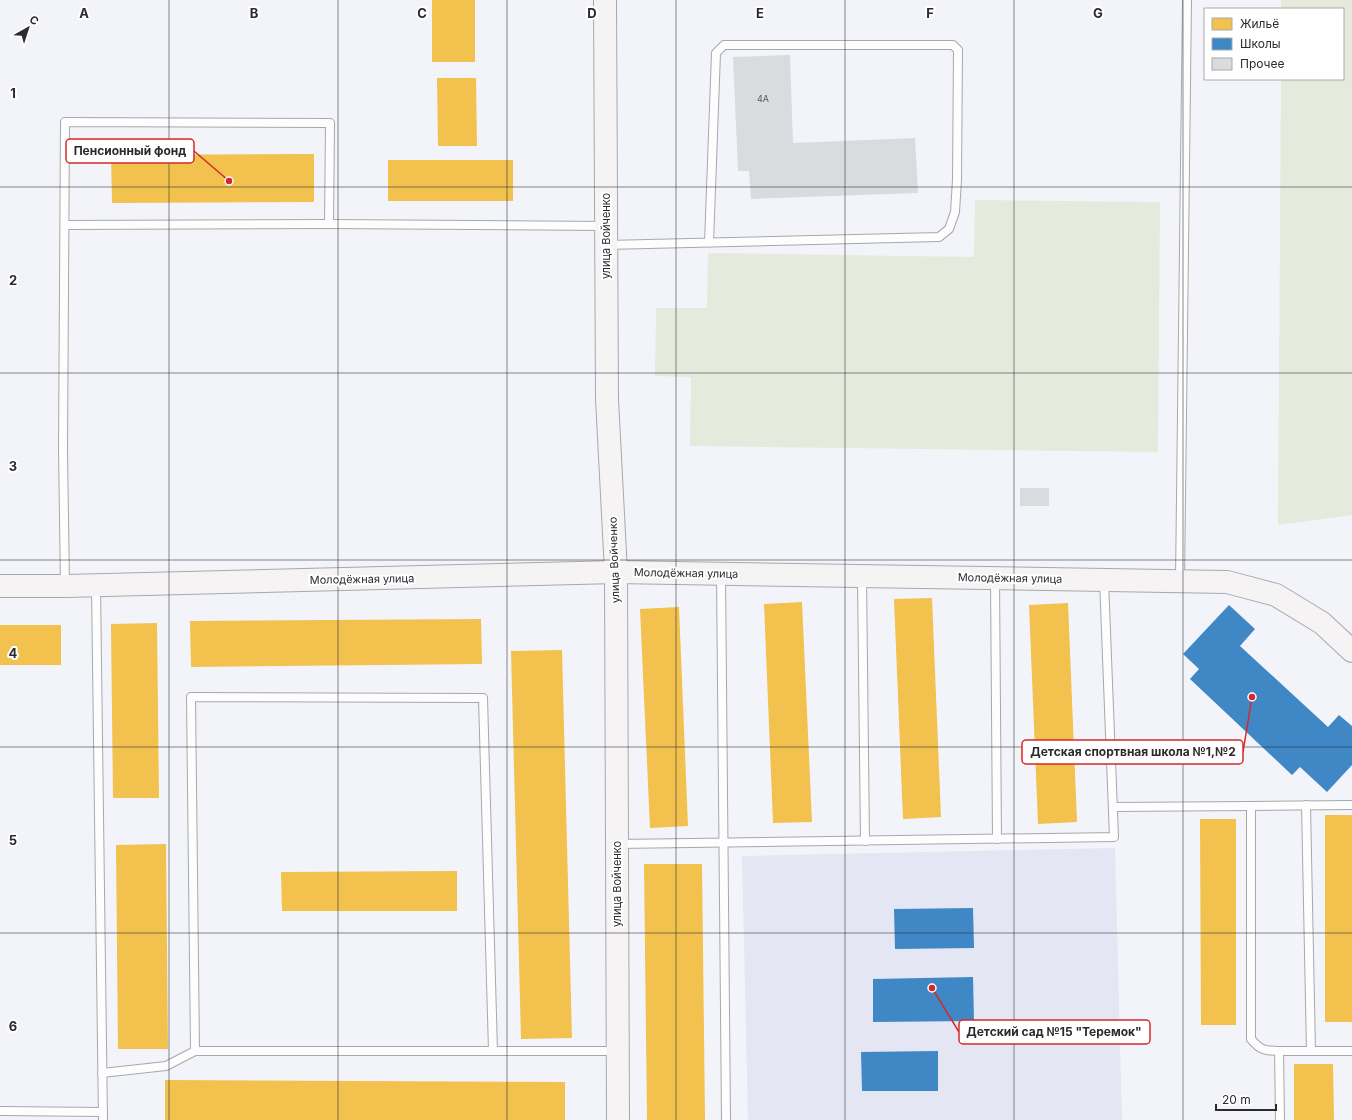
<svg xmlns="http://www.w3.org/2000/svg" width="1352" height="1120" font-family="Inter,sans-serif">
  <rect width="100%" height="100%" fill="#f3f4fa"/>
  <!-- built -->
  <polygon fill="#e4e6f3" points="1115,848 1122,1120 748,1120 742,856"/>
  <!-- green -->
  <g fill="#e5eadc">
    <polygon points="1281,0 1352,0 1352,515 1278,525 1281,79 1343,79 1343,9 1281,9"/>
    <polygon points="975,200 1160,202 1158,452 690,446 691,377 655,376 656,308 707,308 708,253 974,257"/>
  </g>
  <!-- homes -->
  <g fill="#f2c14e">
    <rect x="432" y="0" width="43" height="62"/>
    <polygon points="437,78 476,78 477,146 438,146"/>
    <polygon points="314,154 314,202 112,203 111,155"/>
    <rect x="388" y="160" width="125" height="41"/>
    <polygon points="932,598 941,817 903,819 894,599"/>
    <polygon points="802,602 812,822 773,823 764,604"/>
    <polygon points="1068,603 1077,822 1038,824 1029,605"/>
    <polygon points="679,607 688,826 650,828 640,609"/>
    <polygon points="481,619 482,664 191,667 190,621"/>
    <polygon points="157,623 159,798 113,798 111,624"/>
    <rect x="0" y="625" width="61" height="40"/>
    <polygon points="562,650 572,1038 521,1039 511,651"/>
    <rect x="1325" y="815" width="27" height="207"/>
    <polygon points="1200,819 1236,819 1236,1025 1201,1025"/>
    <polygon points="166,844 168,1049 118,1049 116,845"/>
    <polygon points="644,864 702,864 705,1120 647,1120"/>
    <polygon points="457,871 457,911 282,911 281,872"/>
    <polygon points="1294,1064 1333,1064 1334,1120 1294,1120"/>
    <polygon points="165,1080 565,1082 565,1120 165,1120"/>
  </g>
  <!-- schools -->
  <g fill="#3f88c5">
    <polygon points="1229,605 1255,629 1240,646 1328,727 1339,715 1352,726 1352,765 1327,792 1300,767 1292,775 1190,679 1199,669 1183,654"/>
    <polygon points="973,908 974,948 895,949 894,909"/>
    <polygon points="973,977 974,1021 873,1022 873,979"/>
    <polygon points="938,1051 938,1091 862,1091 861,1052"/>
  </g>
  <!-- building -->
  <g fill="#dadbdf">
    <polygon points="790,55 793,143 915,138 918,193 751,199 749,171 738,171 733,57"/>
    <rect x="1020" y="488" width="29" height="18"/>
  </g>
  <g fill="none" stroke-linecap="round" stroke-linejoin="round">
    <defs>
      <g id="service">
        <polyline points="65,225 329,224 606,226"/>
        <polyline points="606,245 939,237 949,229 955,212 957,180 958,50 953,45 724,45 716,53 709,243"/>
        <polyline points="721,574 726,1120"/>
        <polyline points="862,577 865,841"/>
        <polyline points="995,579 997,839"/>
        <polyline points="1180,581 1187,0"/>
        <polyline points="65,585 63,451 65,122 330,123 329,224"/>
        <polyline points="96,586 103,1120"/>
        <polyline points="1306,805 1311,1051"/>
        <polyline points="1113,807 1251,806"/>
        <polyline points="617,844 1114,837 1104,580"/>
        <polyline points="493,1051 483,698 191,697 195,1051 617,1051"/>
        <path d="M1279,1051C1265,1051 1260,1050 1251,1039V806L1352,805"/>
        <polyline points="102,1073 166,1066 195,1051"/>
        <polyline points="0,1111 103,1112"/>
        <polyline points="1280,1120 1279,1051 1352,1051"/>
      </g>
      <g id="secondary">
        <polyline points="605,0 607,399 616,572 618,1120"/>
        <polyline points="0,586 65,586 616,572 1227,582 1276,595 1322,623 1352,651"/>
      </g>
    </defs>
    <!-- service casing -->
    <use href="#service" stroke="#a7a8ac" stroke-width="10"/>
    <!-- secondary casing -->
    <use href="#secondary" stroke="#a7a8ac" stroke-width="24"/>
    <!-- service -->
    <use href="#service" stroke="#fdfdfe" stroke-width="8"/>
    <!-- secondary -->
    <use href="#secondary" stroke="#f6f3f4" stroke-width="22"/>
  </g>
  <!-- grid -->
  <path fill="none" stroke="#2a2a2f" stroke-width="1" stroke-opacity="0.55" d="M169,0V1120M338,0V1120M507,0V1120M676,0V1120M845,0V1120M1014,0V1120M1183,0V1120M0,187H1352M0,373H1352M0,560H1352M0,747H1352M0,933H1352"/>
  <g text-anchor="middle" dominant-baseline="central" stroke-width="4" stroke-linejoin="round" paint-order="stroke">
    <!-- number labels -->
    <g font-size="9" fill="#57575c">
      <text x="763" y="98">4А</text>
    </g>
    <!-- street labels -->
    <g font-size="11" fill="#2a2a2f" stroke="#fff">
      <text transform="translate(606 236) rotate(-90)">улица Войченко</text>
      <text transform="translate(614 560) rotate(-92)">улица Войченко</text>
      <text transform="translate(686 573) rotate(1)">Молодёжная улица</text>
      <text transform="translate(1010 578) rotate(1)">Молодёжная улица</text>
      <text transform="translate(362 579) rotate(-1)">Молодёжная улица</text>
      <text transform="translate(617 884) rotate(-90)">улица Войченко</text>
    </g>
  </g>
  <g font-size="13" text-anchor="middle" font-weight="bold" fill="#2a2a2f" stroke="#fff" stroke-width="4" stroke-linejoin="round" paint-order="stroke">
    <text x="84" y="18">A</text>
    <text x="254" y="18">B</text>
    <text x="422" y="18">C</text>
    <text x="592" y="18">D</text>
    <text x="760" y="18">E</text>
    <text x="930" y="18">F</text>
    <text x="1098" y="18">G</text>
    <text x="13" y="98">1</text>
    <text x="13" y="285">2</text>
    <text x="13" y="471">3</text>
    <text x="13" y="658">4</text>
    <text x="13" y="845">5</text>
    <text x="13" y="1031">6</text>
  </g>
  <!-- callouts -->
  <path fill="none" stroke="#d62828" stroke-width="1.5" d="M229 181L194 151M1252 697L1243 752M932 988L959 1032"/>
  <g fill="#d62828" stroke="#fff" stroke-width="1.5">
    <circle cx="229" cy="181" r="4"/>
    <circle cx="1252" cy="697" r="4"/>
    <circle cx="932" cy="988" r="4"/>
  </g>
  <g fill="#fff" stroke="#d62828" stroke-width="1.5">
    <rect x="66" y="139" width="128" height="24" rx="4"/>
    <rect x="1022" y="740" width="221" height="24" rx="4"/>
    <rect x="959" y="1020" width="191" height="24" rx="4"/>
  </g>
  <g font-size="12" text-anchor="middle" font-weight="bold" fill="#2a2a2f">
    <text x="130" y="155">Пенсионный фонд</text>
    <text x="1133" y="756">Детская спортвная школа №1,№2</text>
    <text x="1054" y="1036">Детский сад №15 "Теремок"</text>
  </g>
  <!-- legend -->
  <rect x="1204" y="8" width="140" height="72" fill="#ffffff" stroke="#aaaaac"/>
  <rect x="1212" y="18" width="20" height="12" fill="#f2c14e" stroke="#aaaaac"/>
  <text x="1240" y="28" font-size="12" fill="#2a2a2f">Жильё</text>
  <rect x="1212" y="38" width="20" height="12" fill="#3f88c5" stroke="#aaaaac"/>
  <text x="1240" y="48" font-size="12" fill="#2a2a2f">Школы</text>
  <rect x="1212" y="58" width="20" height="12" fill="#dadbdf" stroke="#aaaaac"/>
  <text x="1240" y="68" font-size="12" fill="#2a2a2f">Прочее</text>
  <!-- north arrow -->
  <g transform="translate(28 28) rotate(39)" stroke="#ffffff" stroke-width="3" paint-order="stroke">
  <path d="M0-3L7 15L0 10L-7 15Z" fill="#2a2a2f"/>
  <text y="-6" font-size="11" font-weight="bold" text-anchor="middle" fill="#2a2a2f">С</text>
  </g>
  <!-- scale -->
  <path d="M1216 1104v6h60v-6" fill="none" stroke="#2a2a2f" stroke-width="2"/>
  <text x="1222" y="1104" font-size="12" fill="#2a2a2f" stroke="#ffffff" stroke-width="3" paint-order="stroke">20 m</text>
</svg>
